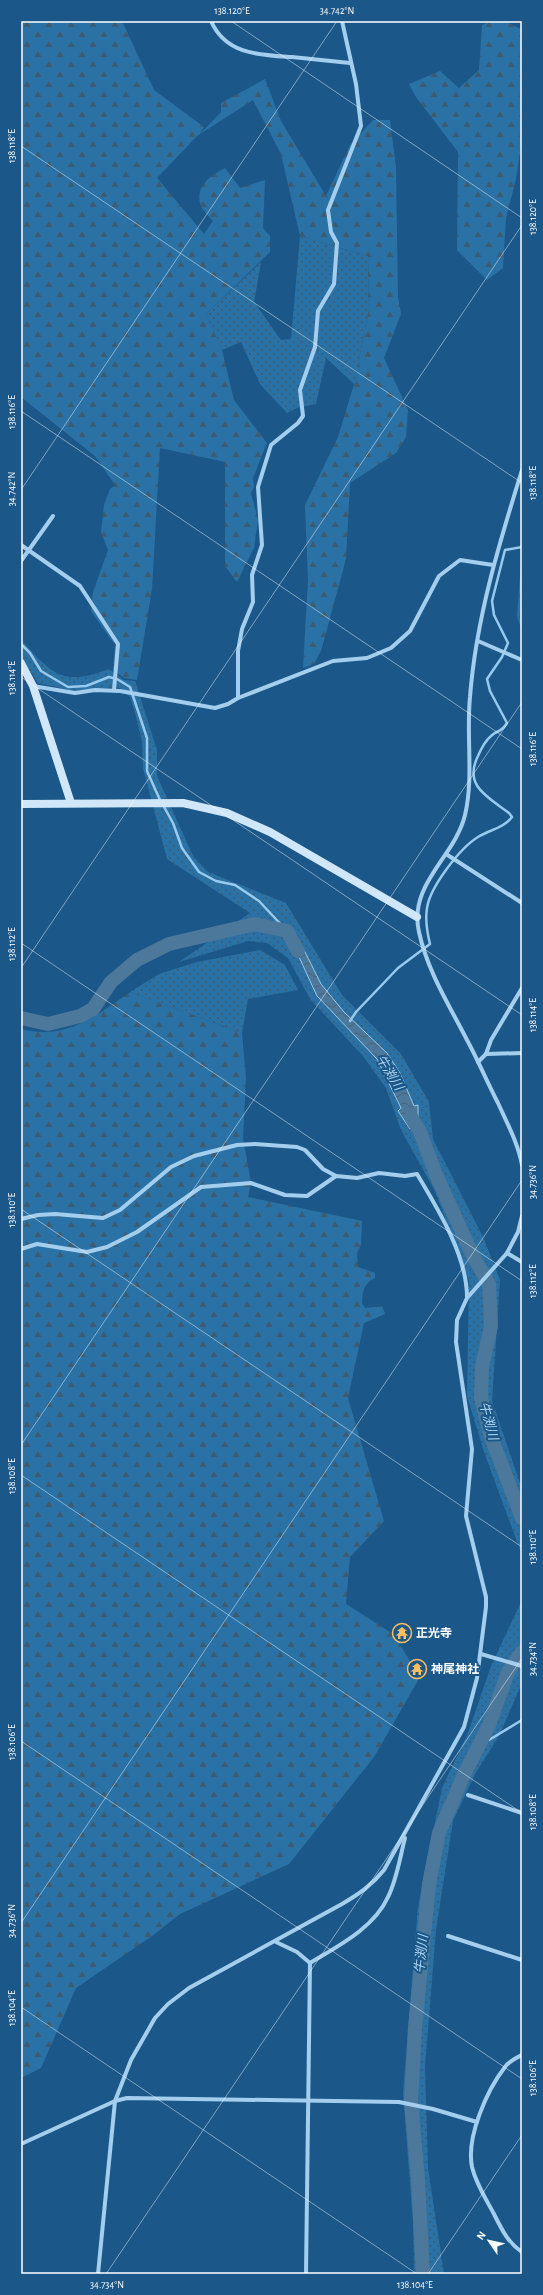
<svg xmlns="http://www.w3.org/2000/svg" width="543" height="2295" font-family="'Alegreya Sans','Noto Sans JP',sans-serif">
  <defs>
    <pattern id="green-dots" width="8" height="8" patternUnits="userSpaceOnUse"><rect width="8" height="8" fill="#2a71a5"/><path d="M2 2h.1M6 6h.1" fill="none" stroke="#3e5b70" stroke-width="1.8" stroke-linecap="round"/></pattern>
    <pattern id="forest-firs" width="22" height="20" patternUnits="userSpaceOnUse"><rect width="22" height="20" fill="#2a71a5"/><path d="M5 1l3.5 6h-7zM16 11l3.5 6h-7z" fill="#3e5b70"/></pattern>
    <pattern id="water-waves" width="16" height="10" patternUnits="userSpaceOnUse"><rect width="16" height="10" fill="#4c789b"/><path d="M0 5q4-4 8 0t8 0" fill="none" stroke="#4c6274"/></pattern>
  </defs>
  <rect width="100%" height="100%" fill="#1b5889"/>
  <!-- green -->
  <g fill="url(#green-dots)">
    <polygon points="300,236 368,256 369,310 354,384 326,358 316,404 297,408 287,413 260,384 241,342 222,350 206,314 261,262 254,302 281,340 291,339"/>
    <path d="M21,639C51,674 63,687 109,669L124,680L135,681L157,750V776L193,856L208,872L286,903L342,995L401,1054L429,1102L433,1139L483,1237L500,1280L492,1401L522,1489V1555L484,1452L467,1396L469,1281L435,1191L401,1130L386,1088L363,1056L310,999L288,958L267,943L248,941L179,962L250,913L167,859L143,768L142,741L135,713L130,697L122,689L116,687L74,691L38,683L21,657Z"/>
    <polygon points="260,950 285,965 298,990 248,999 242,1033 130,992 159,974 197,962"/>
    <polygon points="522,1600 522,1683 499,1736 475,1774 453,1821 436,1930 425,2067 428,2168 444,2274 414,2274 413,2222 403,2093 418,1906 442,1788 468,1733 491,1666"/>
  </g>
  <!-- forest -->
  <g fill="url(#forest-firs)">
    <path d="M21,21H122L154,90L204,127L200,134L221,112V103L265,79L281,121L326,196L350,145L373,120H390L396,168L398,297L401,314L384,358L408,410L406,437L396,453L350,483L346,559L321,651L314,664L303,668L308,580L305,505L338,437L354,384L369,310L368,256L300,236L281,154L253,100L197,136L157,178L204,234L213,221C209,216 201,209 200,203C196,186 211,175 225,168L240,188L265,180L263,228L270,236V252L206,314L222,350L234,400L267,443L253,478L254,487L251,493L258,520L254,548L237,582L225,566V462L160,448L152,589L137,680L124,678L113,670L115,645L91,611L93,592L108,550L101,532L104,505L110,489L115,485L95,456L21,397Z"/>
    <polygon points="490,21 506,21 522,30 522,140 516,179 506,218 503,268 487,280 457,250 458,152 416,97 409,84 440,71 459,88 479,70 482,25"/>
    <polygon points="522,569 522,630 517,617 520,574"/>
    <path d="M130,992L242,1033L246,1078L243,1138L251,1183L248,1197L362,1221L361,1245L357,1253L358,1267L375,1273V1278C363,1284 363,1291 362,1303L365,1308L382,1306L385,1314L364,1323L348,1398L384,1521L350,1557L346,1604L393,1634L420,1677L374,1757L289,1864L180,1914L152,1936L76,1988L41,2068L21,2078V1029C65,1041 96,1016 130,992Z"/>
  </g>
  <!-- water -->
  <polygon fill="url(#water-waves)" stroke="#97caef" points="287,931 302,946 321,984 344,1012 387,1053 400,1073 414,1106 418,1105 418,1126 420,1132 413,1128 410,1129 398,1111 401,1108 377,1059 317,996"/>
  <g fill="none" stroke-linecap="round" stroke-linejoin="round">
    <!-- stream -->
    <g stroke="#97caef" stroke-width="2.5">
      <polyline points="21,644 30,653 41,671 68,687 86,686 109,677 117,679 130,687 147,738 147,771 160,800"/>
      <polyline points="163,805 173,823 182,848 199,872 216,881 235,885 259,901 287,931"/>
      <path d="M350,1021L356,1012L398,968L430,944C427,932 425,920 427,908C430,887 460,848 478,837C489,830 504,828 512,817L509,813C488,797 463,786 478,756C481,749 485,741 491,736C498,729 500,734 507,723L490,691L487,679L502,657L508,643L494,615L492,601L505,550L522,547"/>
      <polyline points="481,1739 489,1740 522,1720"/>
    </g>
    <!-- river -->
    <g stroke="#4c789b" stroke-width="14">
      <polyline points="21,1018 48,1024 80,1016 93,1009 111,982 137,960 169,944 255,924 287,931 298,951"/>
      <polyline points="411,1117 420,1132 437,1177 472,1254 489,1284 491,1326 482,1367 481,1398 491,1437 522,1518"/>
      <polyline points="423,2274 418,2180 411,2101 415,2028 429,1884 439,1833 463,1777 489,1725 508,1672 522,1652"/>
    </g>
    <!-- street -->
    <g stroke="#a4ceed" stroke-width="4">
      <path d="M211,21C226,55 260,55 292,57C312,59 331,61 350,63"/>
      <path d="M522,470C499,544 476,619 470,697C466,735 474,777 465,815C455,857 408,884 419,932C427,970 449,1005 467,1040C478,1060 487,1082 498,1103C507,1123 518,1143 522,1165"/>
      <polyline points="21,545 80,586 118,644 114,690"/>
      <polyline points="21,561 53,516"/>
      <polyline points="478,641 522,660"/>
      <polyline points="33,686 75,693 95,690 120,691 215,708 228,704 238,698 333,661 367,658 391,648 410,631 439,576 460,560 493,565"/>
      <polyline points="238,698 238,651 242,629 253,602 252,575 262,545 258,487 271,445 298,423 303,416 300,390 315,347 318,311 334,284 337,243 331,232 328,210 361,126 356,84 342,21"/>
      <polyline points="446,854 522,903"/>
      <polyline points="486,1054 522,1053"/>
      <polyline points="478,1062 486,1054 491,1040 522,988"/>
      <polyline points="21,1219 38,1215 55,1214 103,1218 120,1210 171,1167 194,1156 237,1145 255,1144 297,1147 305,1150 323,1169 336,1176"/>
      <path d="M21,1249L37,1244L87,1252L107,1247L137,1232L201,1187L251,1183L285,1195L307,1196L336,1176L357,1178L379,1173L405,1176L417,1174C438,1209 467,1256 467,1297"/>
      <polyline points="507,1253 522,1262"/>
      <polyline points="481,1654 522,1666"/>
      <polyline points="468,1795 522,1813"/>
      <polyline points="448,1936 522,1960"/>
      <polyline points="276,1942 297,1952 310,1963"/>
      <path d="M310,1963C338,1946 374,1928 388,1897C397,1879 400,1857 405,1838"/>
      <path d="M522,2055C516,2058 509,2061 505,2067C487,2090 466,2137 472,2167C476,2184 486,2199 494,2214C501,2228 508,2243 522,2252"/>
      <polyline points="21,2144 115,2101 127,2098 399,2102 433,2109 477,2122"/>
      <path d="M98,2274L115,2101L131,2060L155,2018L168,2004L189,1988L342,1904C359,1894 372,1885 384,1870L464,1727L477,1678L486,1607V1597L466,1516L472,1449L456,1342L457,1320L467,1298L507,1253L518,1232L522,1216"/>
      <polyline points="306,2274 310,1963"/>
    </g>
    <!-- secondary -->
    <g stroke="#d0e7f9" stroke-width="8">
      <polyline points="21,663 33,686 71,803"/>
      <polyline points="21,804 183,803 227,813 270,832 417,917"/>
    </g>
  </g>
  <!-- ticks -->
  <path fill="none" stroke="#fff" stroke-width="1" stroke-opacity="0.45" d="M231,21L522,218M21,146L522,483M21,411L522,749M21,490L337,21M21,677L522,1015M21,943L522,1281M21,968L522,225M21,1209L522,1547M21,1445L522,702M21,1475L522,1813M21,1741L522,2079M21,1923L522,1180M21,2007L417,2274M21,2273L23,2274M106,2274L522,1658M428,2274L522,2135"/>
  <!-- icons -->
  <defs>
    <symbol id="temple-ring" viewBox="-11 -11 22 22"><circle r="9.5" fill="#1b5889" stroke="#febd60" stroke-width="1.5"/><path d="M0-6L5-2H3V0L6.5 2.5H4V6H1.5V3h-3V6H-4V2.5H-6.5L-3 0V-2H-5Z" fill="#febd60"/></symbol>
  </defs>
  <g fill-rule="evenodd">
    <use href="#temple-ring" x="391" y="1622" width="22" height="22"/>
    <use href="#temple-ring" x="406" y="1658" width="22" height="22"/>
  </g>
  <g text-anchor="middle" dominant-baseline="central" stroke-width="4" stroke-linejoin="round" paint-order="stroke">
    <!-- poi labels -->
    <g font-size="12" font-weight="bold" fill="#fff" stroke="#1b5889" text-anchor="start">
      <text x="416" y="1633">正光寺</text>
      <text x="431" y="1669">神尾神社</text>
    </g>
    <!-- water labels -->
    <g font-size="13" font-style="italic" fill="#b0d7f4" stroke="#1b5889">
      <text transform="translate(389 1073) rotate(58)">牛渕川</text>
      <text transform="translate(488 1421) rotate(75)">牛渕川</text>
      <text transform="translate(422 1954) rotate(-84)">牛渕川</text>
    </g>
  </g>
  <!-- border -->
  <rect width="543" height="2295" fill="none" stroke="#1b5889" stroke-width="44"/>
  <!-- north arrow -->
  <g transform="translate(489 2241) rotate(304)" stroke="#1b5889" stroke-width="3" paint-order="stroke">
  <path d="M0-3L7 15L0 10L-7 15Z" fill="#ffffff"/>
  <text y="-6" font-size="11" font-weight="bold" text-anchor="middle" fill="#ffffff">N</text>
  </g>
  <rect x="22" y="22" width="499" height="2251" fill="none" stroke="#fff" stroke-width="1.5"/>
  <g font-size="10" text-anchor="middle" fill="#fff">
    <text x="232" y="14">138.120°E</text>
    <text x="337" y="14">34.742°N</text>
    <text transform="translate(11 146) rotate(-90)" y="4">138.118°E</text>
    <text transform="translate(532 217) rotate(-90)" y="4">138.120°E</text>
    <text transform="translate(11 412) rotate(-90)" y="4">138.116°E</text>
    <text transform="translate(532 483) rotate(-90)" y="4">138.118°E</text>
    <text transform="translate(11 489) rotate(-90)" y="4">34.742°N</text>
    <text transform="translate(11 678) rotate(-90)" y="4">138.114°E</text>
    <text transform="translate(532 749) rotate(-90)" y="4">138.116°E</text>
    <text transform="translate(11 944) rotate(-90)" y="4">138.112°E</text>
    <text transform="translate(532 1015) rotate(-90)" y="4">138.114°E</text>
    <text transform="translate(532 1182) rotate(-90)" y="4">34.736°N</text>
    <text transform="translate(11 1210) rotate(-90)" y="4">138.110°E</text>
    <text transform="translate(532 1281) rotate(-90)" y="4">138.112°E</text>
    <text transform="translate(11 1476) rotate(-90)" y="4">138.108°E</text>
    <text transform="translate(532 1547) rotate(-90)" y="4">138.110°E</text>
    <text transform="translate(532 1659) rotate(-90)" y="4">34.734°N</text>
    <text transform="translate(11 1742) rotate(-90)" y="4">138.106°E</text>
    <text transform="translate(532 1812) rotate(-90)" y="4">138.108°E</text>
    <text transform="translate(11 1921) rotate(-90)" y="4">34.736°N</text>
    <text transform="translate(11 2008) rotate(-90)" y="4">138.104°E</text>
    <text transform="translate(532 2078) rotate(-90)" y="4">138.106°E</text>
    <text x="107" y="2288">34.734°N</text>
    <text x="415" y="2288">138.104°E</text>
  </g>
</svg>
